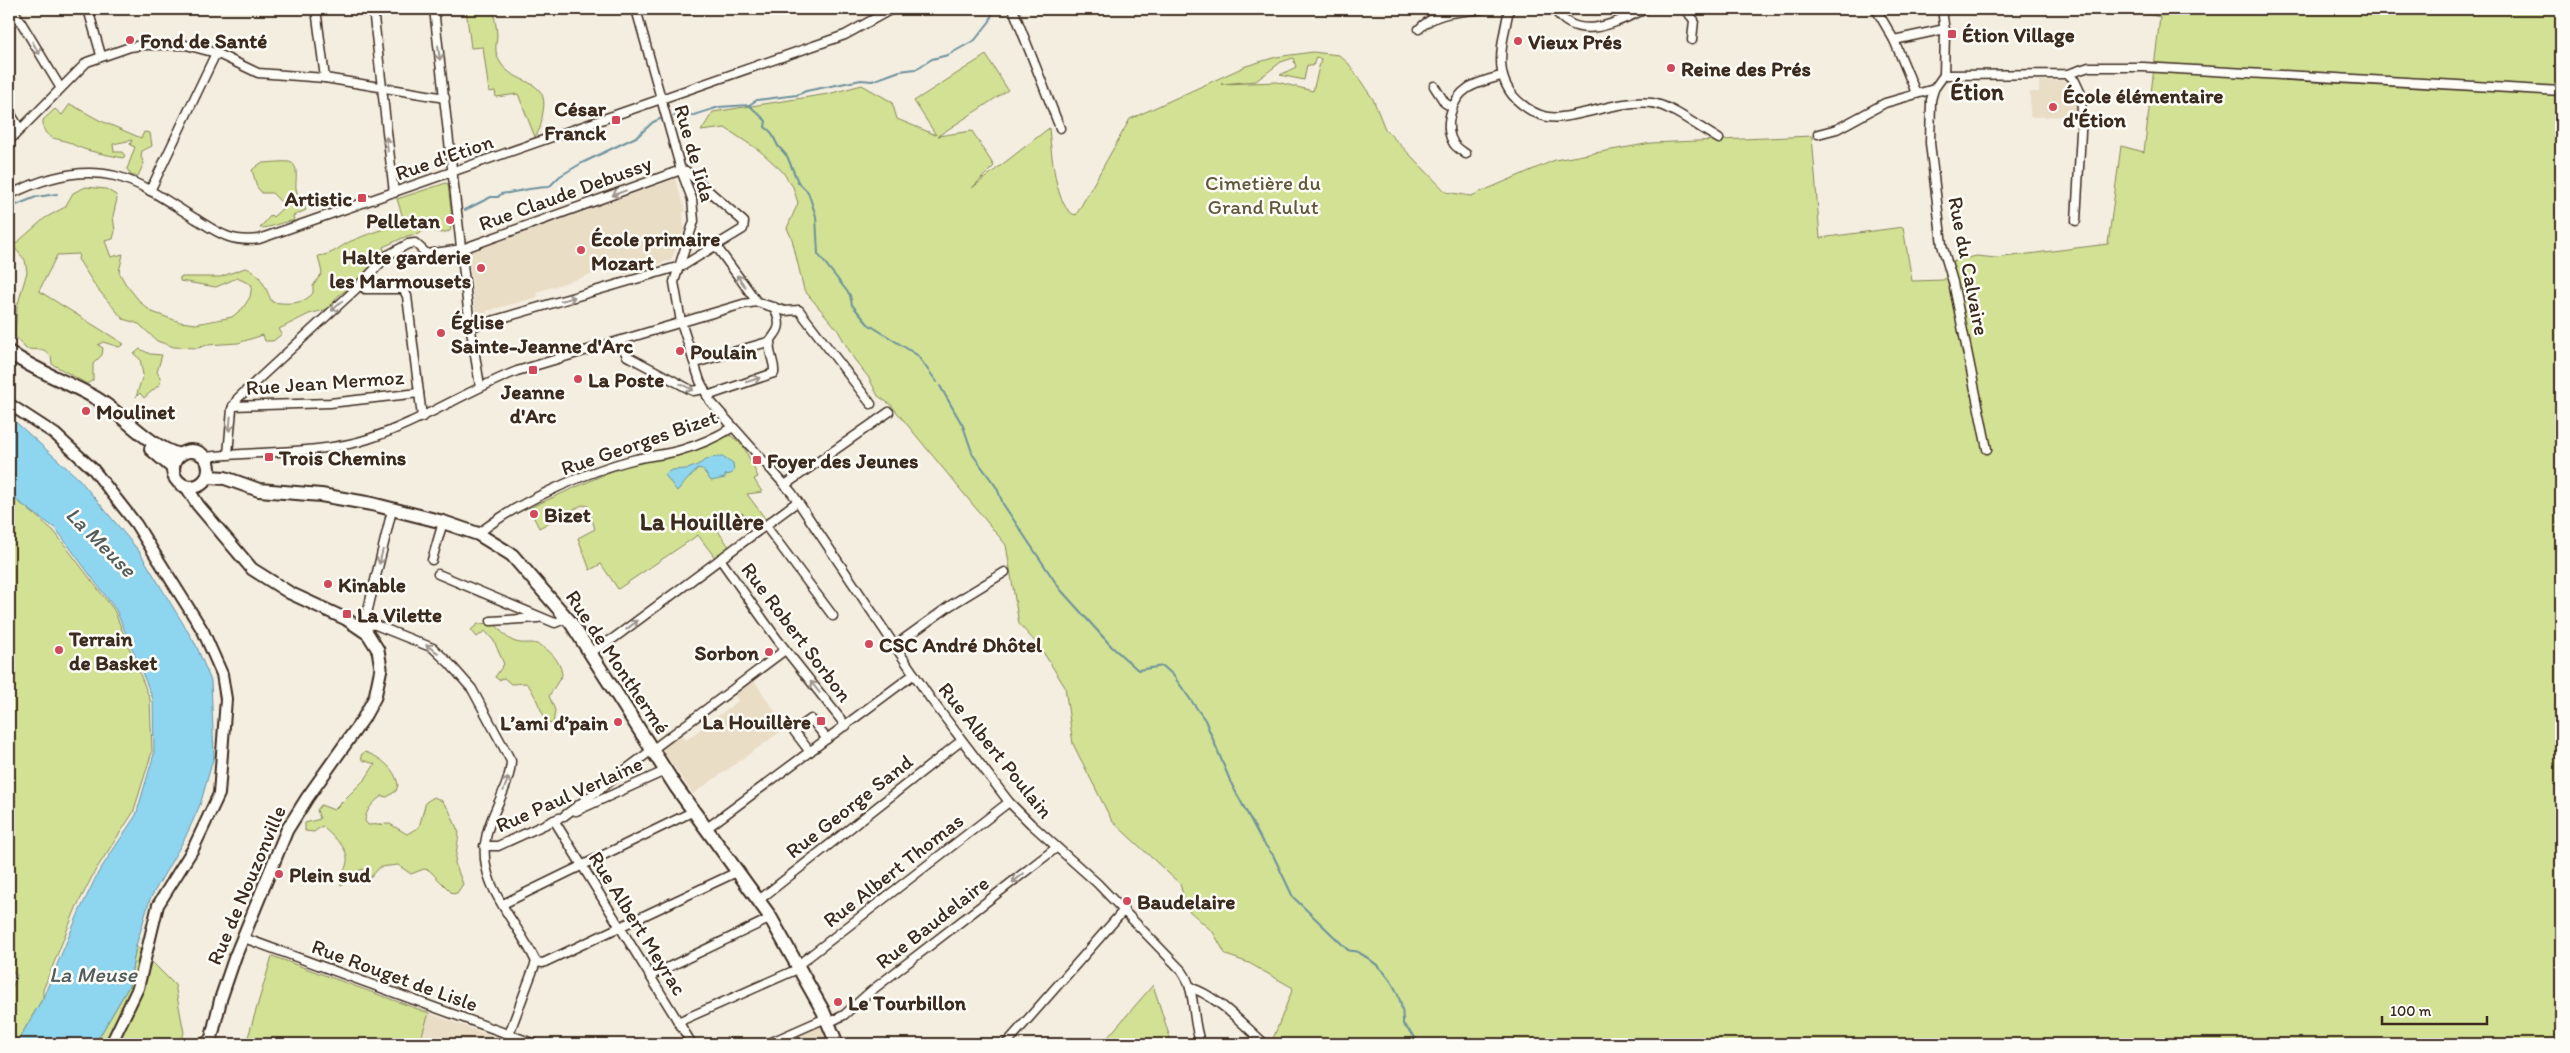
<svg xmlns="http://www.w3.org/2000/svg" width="2570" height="1053" font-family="Itim,sans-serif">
  <rect width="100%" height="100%" fill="#f4eee1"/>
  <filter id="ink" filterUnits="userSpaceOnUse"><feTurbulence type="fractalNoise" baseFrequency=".02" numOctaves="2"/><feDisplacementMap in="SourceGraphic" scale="10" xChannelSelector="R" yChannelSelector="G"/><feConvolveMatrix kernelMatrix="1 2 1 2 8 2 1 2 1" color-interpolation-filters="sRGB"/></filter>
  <g filter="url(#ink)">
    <!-- built -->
    <g fill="#eaddc6">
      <polygon points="2039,81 2071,81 2077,97 2076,116 2030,117 2030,92 2039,92"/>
      <polygon points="675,179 686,212 683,212 684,230 671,260 624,274 621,265 537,292 538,297 487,311 486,317 476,321 468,253"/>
      <polygon points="753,679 786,728 693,794 660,747 679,733 686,740 738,701 734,693"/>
      <polygon points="429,1013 513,1044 419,1044"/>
      <polygon points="821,1025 829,1044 778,1044"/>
    </g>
    <!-- green -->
    <g fill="#d2e194" stroke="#868659" fill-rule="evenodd">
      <path d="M466,9H493C494,17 497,27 497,36C496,46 494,52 500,62C514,86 550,77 543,112C541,123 541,129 535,137L518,94L496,97L495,91L489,92L483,47L471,48Z"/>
      <path d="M2125,9H2561V1044H1271L1293,988L1249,963L1226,955L1213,932L1187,909L1180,884L1112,821L1073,744L1065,687L1040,647L1019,624L1006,545L891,405L878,396L869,378L854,359L837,329L804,290L792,239L787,228L798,203L793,187L782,171L760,151L725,128L701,131L713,112L828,94L862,85L892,102L897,119L936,135L914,101L986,55L1008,90L938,136L972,131L994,166L972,188L1049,128C1051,147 1055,212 1076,215L1130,119L1246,66L1276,57L1313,52L1339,55L1349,64L1373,99L1385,129L1446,192L1471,196L1555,160L1651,143L1812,136L1820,238L1903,227L1912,281L1944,280L1952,261L1977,256L1996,258L2108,244L2121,146L2144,152L2160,17ZM1316,57L1321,59L1313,91L1277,82L1221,84L1256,81L1281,62L1293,58L1296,67L1280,75L1304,80L1307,65L1313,66Z"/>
      <path d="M70,104L99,120L141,138L144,132L150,133L152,146L142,151L141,157L144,163L138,176H132L127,169L135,147L130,145L132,140L113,144L114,152H122L125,156L123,158C105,154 86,152 70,143C59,137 42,142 43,120L55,109L62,115Z"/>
      <path d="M261,163C269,163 283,161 289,162C300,164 295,182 296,188C297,196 303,202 306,210L293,216L294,221C282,221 272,228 260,228L271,215L273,217L285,206L272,193H262L257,187L252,170Z"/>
      <path d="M446,183L448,184L452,218L448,219V222H452L450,231L441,233L426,229L419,234L407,236L383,247L385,252L353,286L339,295L328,309L309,314L279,329L282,334L273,341H265L263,335L238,343L207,345L198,348L174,347L157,341L139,324L123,319L96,287L78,259L79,254L57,255L39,291L124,344L119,347L103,342L98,345L103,348L102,355L93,364V380L87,384L52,364L51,356L44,350L26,349L15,336L17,307L27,272L25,260L13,246L45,218L65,207L73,193L79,190L86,187L106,189L116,195L117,199L113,216L115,231L113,239L105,241L111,257L123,254L119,272L125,283L141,303L152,312L180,322L196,324L232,317L243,308L250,297L252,285L237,278L216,287L180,281V277H220L245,268C261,271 266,290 272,302C287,304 303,305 313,293V286L322,273L318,256C334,254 336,249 349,242C360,237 394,224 405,224L397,199Z"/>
      <polygon points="140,349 150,354 162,355 157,372 161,379 160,384 144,398 140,393 136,397 143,375 140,359 134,354"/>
      <polygon points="730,435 743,445 758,477 754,479 762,492 747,494 767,521 759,527 751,517 747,519 742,513 718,531 730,548 716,559 698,535 618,589 601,564 590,570 578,538 595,529 588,506 582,505 539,528 529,508 637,460"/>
      <polygon points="9,496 17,500 54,531 114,610 150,699 152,752 133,813 95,871 76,908 43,990 43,998 16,1044 9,1044 9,996 17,975 9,969"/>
      <path d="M493,623C500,628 504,637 513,641C520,644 525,643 532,643C547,645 561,661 562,675L549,696L555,710L553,724L548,723C540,712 535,691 526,683L511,684L504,678L499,680L495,677L504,664L494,641L485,631L477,637L471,630L478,624Z"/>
      <path d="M365,752C380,757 395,768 398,785L396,791L387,797L382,796C374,801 365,811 365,821L368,825L390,824L407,834L419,827L426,802L434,797L442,801L449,810L459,833L455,863L463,884L457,893L453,894L429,870L424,869L411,874L398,865L380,867L371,877L366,878L363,869C353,871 351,882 341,885C339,877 344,873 346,866C352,848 332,837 322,826L314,832L305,831V823L320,819L317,810L321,805L334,810L366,778L375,764L362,760L361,755Z"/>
      <polygon points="136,946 175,985 184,1033 179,1044 95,1044 129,986"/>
      <polygon points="272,956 429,1013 419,1044 246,1044"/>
      <polygon points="1153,985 1172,1044 1102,1044"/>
    </g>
    <!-- water -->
    <g fill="#8ed5f0" stroke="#6d919c">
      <polygon points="9,416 79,479 139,551 196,645 211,681 214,756 200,805 185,838 150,899 136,946 129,986 95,1044 16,1044 43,998 80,910 98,873 136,815 154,754 153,699 116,610 56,529 9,495"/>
      <path d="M716,457H724L733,463L734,471L731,474L725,475V478L711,481L703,470L698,468L677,491L665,475C670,467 681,471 690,468C700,465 706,458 716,457Z"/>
    </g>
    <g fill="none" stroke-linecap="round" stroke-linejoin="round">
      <!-- stream -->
      <g stroke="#6d919c" stroke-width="2">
        <polyline points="749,105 766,121 765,127 771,132 778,146 787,156 798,182 808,192 816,216 818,254 850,295 852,305 868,324 917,355 937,382"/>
        <polyline points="673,116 694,115 719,107 749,105 757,100 797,95 806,91 861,80 872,81 900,71 916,69 932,59 948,55 975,40 990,21 992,13 1000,9"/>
        <polyline points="9,208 36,197 57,194"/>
        <path d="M465,210L491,197H498L501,194C518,192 533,187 549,187L560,176L582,163L638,136L653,122L660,119"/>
        <path d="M940,386L963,426L973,455L997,488L1003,504L1060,589L1112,647L1138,670L1163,666L1173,675L1205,720L1231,783L1262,841L1273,855L1293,897L1348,950C1352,952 1355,950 1358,952C1386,967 1404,993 1403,1024L1421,1044"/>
      </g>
      <defs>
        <g id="minor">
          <polyline points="13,9 60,87"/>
          <polyline points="88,9 101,55"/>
          <polyline points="316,9 325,78"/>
          <polyline points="373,9 394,193"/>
          <polyline points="434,9 469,318 480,386"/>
          <path d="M636,9L681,170L692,199L694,221L674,282L681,322L700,381L710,401L792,493L930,698L1009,802L1031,824L1097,883L1182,971C1197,991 1191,1021 1201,1044"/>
          <polyline points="1013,9 1060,128"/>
          <path d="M1509,9C1502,46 1489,83 1527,108C1537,115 1550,119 1562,117C1591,113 1623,100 1652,103C1672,106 1701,129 1719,139"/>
          <path d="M1554,9C1578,44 1616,22 1646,9"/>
          <polyline points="1685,9 1694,20 1692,40"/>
          <polyline points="1876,9 1894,40 1916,93"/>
          <polyline points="1942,9 1945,32 1944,75"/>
          <polyline points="683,10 692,9"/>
          <path d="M1419,29C1436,11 1461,12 1484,9"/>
          <polyline points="1894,40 1945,29"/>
          <polyline points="2068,74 2075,81 2081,94 2082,114 2076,221"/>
          <polyline points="1434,86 1445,103 1452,107"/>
          <polyline points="9,111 20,129"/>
          <polyline points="1818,134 1837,129 1885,103 1934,89"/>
          <polyline points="9,141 87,62 130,47 144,45 186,45 216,53 258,73 325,78 445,98"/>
          <path d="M1466,154C1462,151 1457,148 1454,144C1443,127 1451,99 1468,88C1478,82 1490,79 1501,76"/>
          <polyline points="150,191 216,53"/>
          <path d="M9,195C41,179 79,167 115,176C144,183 171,204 196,219C218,233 232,243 259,239L845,35L892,9"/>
          <polyline points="716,246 757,302 785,311 799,310 871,404"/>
          <polyline points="362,282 365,289 403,289 407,296 422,417"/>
          <polyline points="620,341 627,356 631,358 693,391 704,389"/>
          <polyline points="695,363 771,341"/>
          <path d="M707,396L774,373C775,364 771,359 770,350C767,331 788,337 774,307"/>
          <polyline points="233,406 330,403 419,393"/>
          <polyline points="1987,449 1953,282 1942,245 1930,143 1931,100 1934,89 1944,75 2068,74 2089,67 2143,67 2561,91"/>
          <polyline points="228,454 232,409 238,398 356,289 388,255 408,244 415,243 427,254 462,249 681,170 686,171 744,222 743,229 684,265 471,327"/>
          <path d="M205,457C254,451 323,454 368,439C420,422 466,391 517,371L743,304L757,302"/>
          <polyline points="785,485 889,412"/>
          <polyline points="765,525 833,616"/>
          <path d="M478,534C515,503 590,470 636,459C651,455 666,455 681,450C699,445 717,437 733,427"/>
          <polyline points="720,559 777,639 846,726"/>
          <polyline points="432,560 443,522"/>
          <polyline points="438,574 555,623 567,618"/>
          <polyline points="491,621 538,618"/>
          <path d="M363,630L373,624L433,648L450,664L472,689L511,761C510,786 493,809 487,833C474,884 517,919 536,962L509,1034"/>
          <polyline points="363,630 392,510"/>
          <polyline points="894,646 951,605 1005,572"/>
          <polyline points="591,652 614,638 797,502"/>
          <polyline points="810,752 794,731 811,719 827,739"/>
          <polyline points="576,811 667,770"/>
          <polyline points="564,816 785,650"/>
          <polyline points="554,820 692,1044"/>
          <polyline points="707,828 914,674"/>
          <polyline points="484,846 498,846 559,818"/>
          <polyline points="759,900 961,741"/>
          <polyline points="503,904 694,811"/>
          <polyline points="244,938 535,1044"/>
          <polyline points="536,962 543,963 739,871"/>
          <polyline points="798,965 1009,802"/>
          <polyline points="650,976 771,918"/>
          <path d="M1190,988C1213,992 1248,1029 1265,1044"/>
          <polyline points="678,1022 800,968"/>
          <polyline points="828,1023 844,1015 871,991 1056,848"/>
          <polyline points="201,1044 211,1038"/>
          <polyline points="767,1044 826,1018"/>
          <polyline points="1006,1044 1124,910"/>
        </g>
        <polyline id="tertiary" points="9,404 55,434 93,469 136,524 203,631 222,674 226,699 219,794 193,849 158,905 138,988 111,1044"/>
        <polyline id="secondary" points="186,486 198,505 252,569 290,593 346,619 368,634 378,650 381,668 375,697 363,719 307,798 287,830 235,957 221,998 210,1044"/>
        <g id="primary">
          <path d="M9,352C35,371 66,381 94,397C124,414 146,445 179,455"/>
          <polyline points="151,449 173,468"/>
          <circle cx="191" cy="469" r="18"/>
          <polyline points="208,477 225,478 259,490 321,495 372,504 443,522 478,534 512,555 571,623 676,787 769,915 823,1011 837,1044"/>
        </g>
      </defs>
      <!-- minor casing -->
      <use href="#minor" stroke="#3b2a1e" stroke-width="11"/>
      <!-- tertiary casing -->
      <use href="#tertiary" stroke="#3b2a1e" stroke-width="14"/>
      <!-- secondary casing -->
      <use href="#secondary" stroke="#3b2a1e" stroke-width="15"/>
      <!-- primary casing -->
      <use href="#primary" stroke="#3b2a1e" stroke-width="16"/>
      <!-- minor -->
      <use href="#minor" stroke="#fdfcf7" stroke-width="8"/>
      <!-- tertiary -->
      <use href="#tertiary" stroke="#fdfcf7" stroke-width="10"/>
      <!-- secondary -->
      <use href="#secondary" stroke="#fdfcf7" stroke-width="11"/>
      <!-- primary -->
      <use href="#primary" stroke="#fdfcf7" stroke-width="12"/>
    </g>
    <!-- one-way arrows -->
    <defs><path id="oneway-shaft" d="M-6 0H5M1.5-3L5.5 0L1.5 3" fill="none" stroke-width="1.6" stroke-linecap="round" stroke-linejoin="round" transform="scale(1.25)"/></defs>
    <g stroke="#9c938a">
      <use href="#oneway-shaft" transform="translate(36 48) rotate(60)"/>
      <use href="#oneway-shaft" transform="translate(439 53) rotate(83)"/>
      <use href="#oneway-shaft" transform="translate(387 144) rotate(-96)"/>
      <use href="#oneway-shaft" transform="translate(619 193) rotate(159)"/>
      <use href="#oneway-shaft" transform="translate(741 281) rotate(-126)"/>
      <use href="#oneway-shaft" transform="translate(568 299) rotate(-16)"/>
      <use href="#oneway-shaft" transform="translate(337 306) rotate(137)"/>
      <use href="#oneway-shaft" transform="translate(753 380) rotate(-18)"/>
      <use href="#oneway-shaft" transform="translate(687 387) rotate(25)"/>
      <use href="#oneway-shaft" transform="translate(230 424) rotate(95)"/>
      <use href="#oneway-shaft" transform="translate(381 557) rotate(104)"/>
      <use href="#oneway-shaft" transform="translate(632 625) rotate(-38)"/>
      <use href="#oneway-shaft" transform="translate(432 649) rotate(-147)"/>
      <use href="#oneway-shaft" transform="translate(815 687) rotate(-129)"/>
      <use href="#oneway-shaft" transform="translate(506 784) rotate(-69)"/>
      <use href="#oneway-shaft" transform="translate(1018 878) rotate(142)"/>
    </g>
  </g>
  <!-- markers -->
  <g fill="#d1495b" stroke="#fdfcf7" stroke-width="2">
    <rect x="1947" y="29" width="10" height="10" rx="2.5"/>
    <circle cx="130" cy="40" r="5"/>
    <circle cx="1518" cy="41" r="5"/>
    <circle cx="1671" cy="68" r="5"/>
    <circle cx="2053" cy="107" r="5"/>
    <rect x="611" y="115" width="10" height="10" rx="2.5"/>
    <rect x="357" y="193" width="10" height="10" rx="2.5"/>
    <circle cx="450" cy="220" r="5"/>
    <circle cx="581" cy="250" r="5"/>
    <circle cx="481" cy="268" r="5"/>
    <circle cx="441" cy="333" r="5"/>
    <circle cx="680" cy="351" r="5"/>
    <rect x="528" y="365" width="10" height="10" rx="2.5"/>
    <circle cx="578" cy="379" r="5"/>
    <circle cx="86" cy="411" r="5"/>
    <rect x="264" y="452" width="10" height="10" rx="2.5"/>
    <rect x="752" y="455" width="10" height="10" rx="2.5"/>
    <circle cx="534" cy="514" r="5"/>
    <circle cx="328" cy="584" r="5"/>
    <rect x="342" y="609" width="10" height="10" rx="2.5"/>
    <circle cx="869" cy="644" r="5"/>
    <circle cx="59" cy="650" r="5"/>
    <circle cx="769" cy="652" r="5"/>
    <rect x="816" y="716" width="10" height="10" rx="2.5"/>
    <circle cx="618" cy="722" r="5"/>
    <circle cx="279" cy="874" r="5"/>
    <circle cx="1127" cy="901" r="5"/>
    <circle cx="838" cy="1002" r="5"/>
  </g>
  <g text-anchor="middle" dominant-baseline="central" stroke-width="5" stroke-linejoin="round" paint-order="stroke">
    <!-- poi labels -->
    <g font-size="21" font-weight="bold" fill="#3b2a1e" stroke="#fdfcf7" text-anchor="start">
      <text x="1962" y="34">Étion Village</text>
      <text x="140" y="40">Fond de Santé</text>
      <text x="1528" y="41">Vieux Prés</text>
      <text x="1681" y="68">Reine des Prés</text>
      <text x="2063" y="95">École élémentaire<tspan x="2063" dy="24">d'Étion</tspan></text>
      <text x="606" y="108" text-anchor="end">César<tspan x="606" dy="24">Franck</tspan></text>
      <text x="352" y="198" text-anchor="end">Artistic</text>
      <text x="440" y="220" text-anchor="end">Pelletan</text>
      <text x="591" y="238">École primaire<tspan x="591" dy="24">Mozart</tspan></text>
      <text x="471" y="256" text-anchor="end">Halte garderie<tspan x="471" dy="24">les Marmousets</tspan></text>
      <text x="451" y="321">Église<tspan x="451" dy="24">Sainte-Jeanne d'Arc</tspan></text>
      <text x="690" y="351">Poulain</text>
      <text x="588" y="379">La Poste</text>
      <text x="533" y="391" text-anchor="middle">Jeanne<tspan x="533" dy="24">d'Arc</tspan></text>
      <text x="96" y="411">Moulinet</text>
      <text x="279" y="457">Trois Chemins</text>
      <text x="767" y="460">Foyer des Jeunes</text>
      <text x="544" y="514">Bizet</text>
      <text x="338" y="584">Kinable</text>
      <text x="357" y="614">La Vilette</text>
      <text x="69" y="638">Terrain<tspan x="69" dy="24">de Basket</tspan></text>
      <text x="879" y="644">CSC André Dhôtel</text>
      <text x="759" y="652" text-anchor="end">Sorbon</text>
      <text x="811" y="721" text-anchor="end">La Houillère</text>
      <text x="608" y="722" text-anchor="end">L’ami d’pain</text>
      <text x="289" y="874">Plein sud</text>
      <text x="1137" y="901">Baudelaire</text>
      <text x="848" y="1002">Le Tourbillon</text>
    </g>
    <!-- street labels -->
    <g font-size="21" fill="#3b2a1e" stroke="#fdfcf7">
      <text transform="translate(695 153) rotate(74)">Rue de Iida</text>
      <text transform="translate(444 157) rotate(-19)">Rue d'Etion</text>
      <text transform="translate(565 193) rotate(-20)">Rue Claude Debussy</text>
      <text transform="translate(1969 266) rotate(79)">Rue du Calvaire</text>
      <text transform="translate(325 382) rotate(-4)">Rue Jean Mermoz</text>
      <text transform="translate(639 442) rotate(-19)">Rue Georges Bizet</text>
      <text transform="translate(797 632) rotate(53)">Rue Robert Sorbon</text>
      <text transform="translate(618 662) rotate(56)">Rue de Monthermé</text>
      <text transform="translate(996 750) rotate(51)">Rue Albert Poulain</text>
      <text transform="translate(569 794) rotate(-24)">Rue Paul Verlaine</text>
      <text transform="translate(849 806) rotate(-38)">Rue George Sand</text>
      <text transform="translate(893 870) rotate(-38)">Rue Albert Thomas</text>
      <text transform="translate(246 885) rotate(-67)">Rue de Nouzonville</text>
      <text transform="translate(932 922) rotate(-38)">Rue Baudelaire</text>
      <text transform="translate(638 923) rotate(58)">Rue Albert Meyrac</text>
      <text transform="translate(395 975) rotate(20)">Rue Rouget de Lisle</text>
    </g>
    <!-- park labels -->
    <g font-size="21" fill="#61583c" stroke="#fdfcf7">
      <text x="1263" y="182">Cimetière du<tspan x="1263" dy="24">Grand Rulut</tspan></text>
    </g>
    <!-- water labels -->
    <g font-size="22" font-style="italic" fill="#545d5d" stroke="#fdfcf7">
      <text transform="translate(101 542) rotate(45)">La Meuse</text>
      <text x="93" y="974">La Meuse</text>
    </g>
    <!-- quarter labels -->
    <g font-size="24" font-weight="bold" fill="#3b2a1e" stroke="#fdfcf7">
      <text x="1977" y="91">Étion</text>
      <text x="702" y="521">La Houillère</text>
    </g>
  </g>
  <!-- margin -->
  <rect width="2570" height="1053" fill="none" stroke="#fdfcf7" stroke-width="30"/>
  <rect x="15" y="15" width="2540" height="1023" fill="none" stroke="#3b2a1e" stroke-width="2" filter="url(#ink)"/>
  <!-- scale -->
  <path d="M2382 1016v8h105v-8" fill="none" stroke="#3b2a1e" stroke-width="2.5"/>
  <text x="2390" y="1016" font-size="15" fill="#3b2a1e" stroke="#fdfcf7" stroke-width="4" paint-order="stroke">100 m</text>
</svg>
